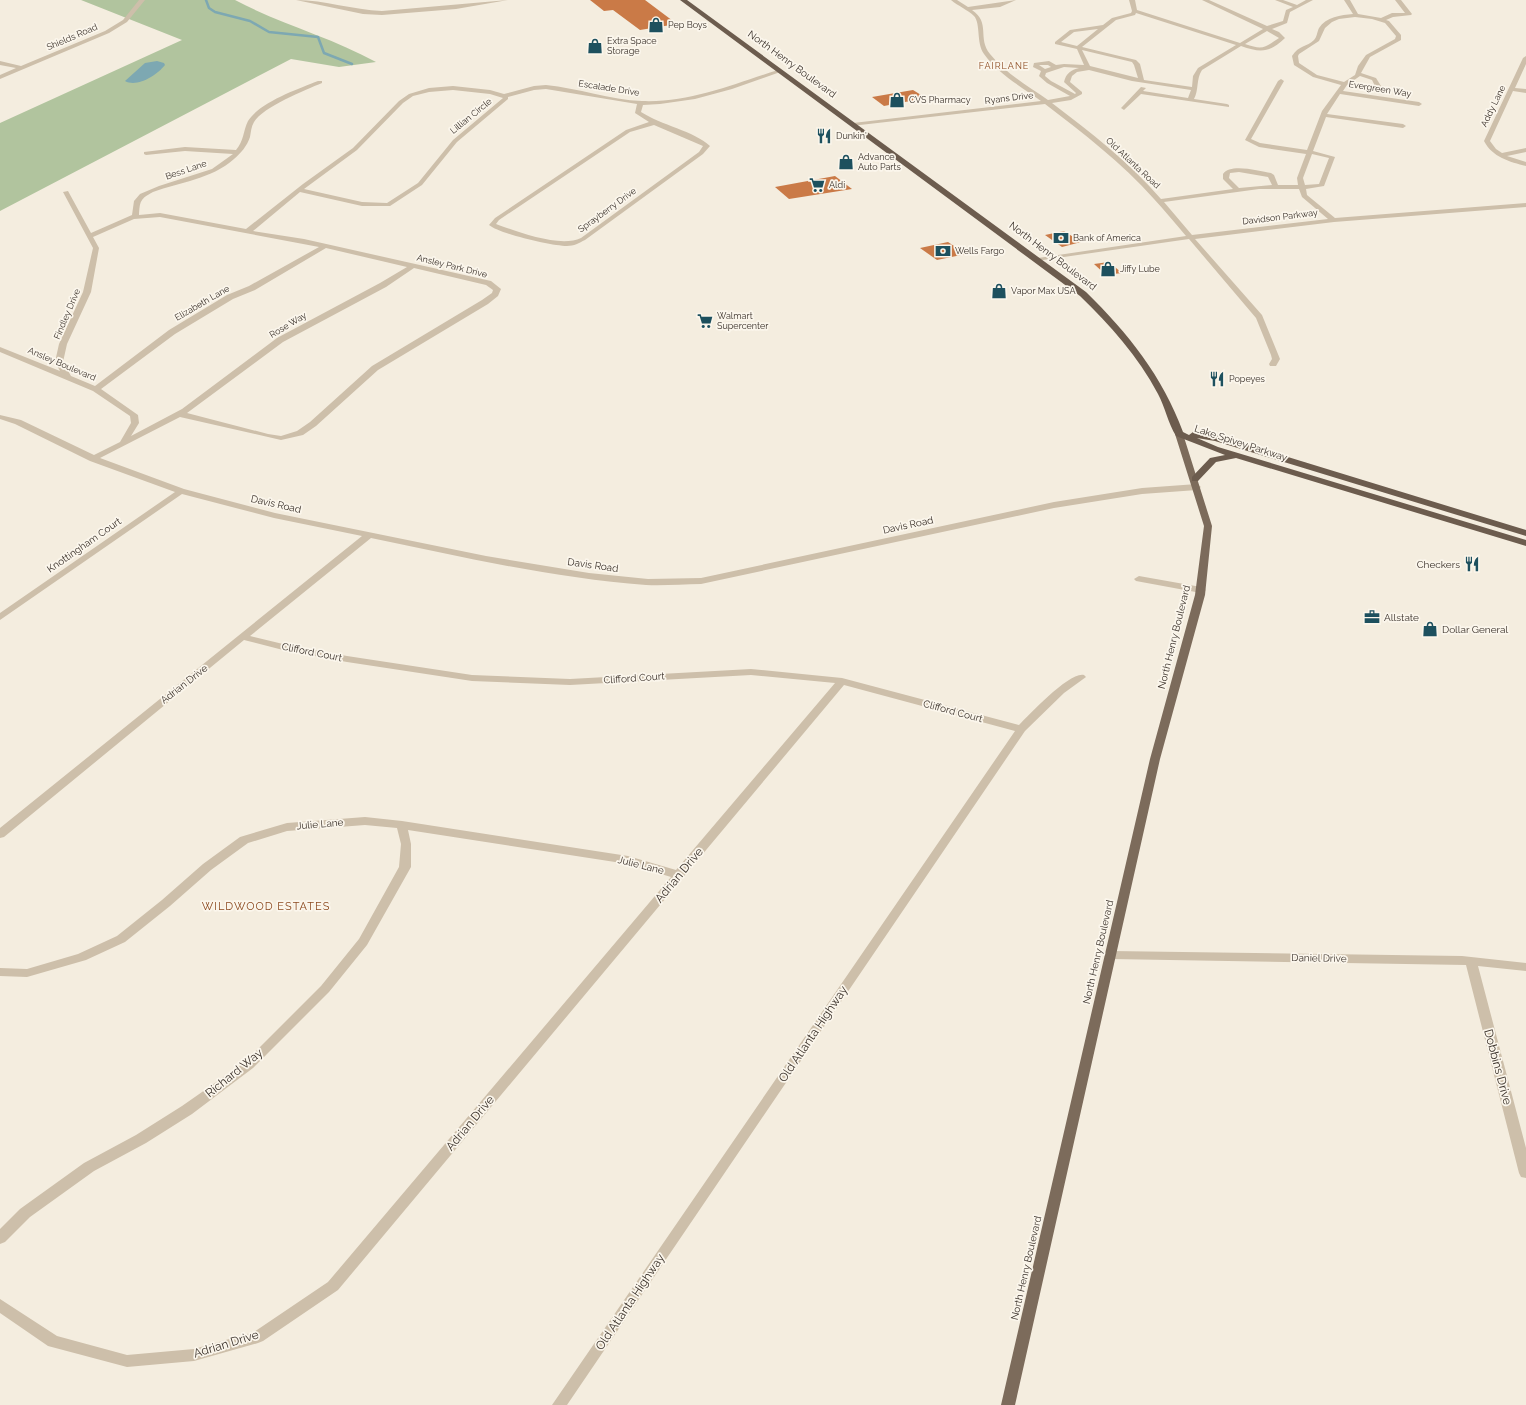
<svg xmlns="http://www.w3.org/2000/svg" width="1526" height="1405" font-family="Raleway,sans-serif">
  <rect width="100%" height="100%" fill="#f4eddf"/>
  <!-- green -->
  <path fill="#b1c49e" d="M81,0H235C280,24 331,37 376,62L339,67L291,59L0,211V123L182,40Z"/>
  <!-- water -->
  <path fill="#7da8b2" d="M157,61L164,63L165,65C157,75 137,88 125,81L145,63Z"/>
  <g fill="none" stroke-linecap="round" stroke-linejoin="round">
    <!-- stream -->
    <polyline stroke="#7da8b2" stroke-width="2.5" points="206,0 209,8 215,12 250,21 269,32 318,37 324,53 352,64"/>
  </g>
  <!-- building -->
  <g fill="#ca7a47">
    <polygon points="590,0 645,0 677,24 640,30 613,10 604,11"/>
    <polygon points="913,90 926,98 884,106 872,97"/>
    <polygon points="835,176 852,189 789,199 775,187"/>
    <polygon points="1064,231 1081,242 1062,247 1045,235"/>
    <polygon points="948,242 966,254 937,260 920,248"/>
    <polygon points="1109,262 1122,273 1106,275 1094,264"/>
  </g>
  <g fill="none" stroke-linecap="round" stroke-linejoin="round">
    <!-- minor -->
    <g fill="#cdbfaa" fill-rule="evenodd">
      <polygon points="139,0 145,0 127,22 109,33 0,79 0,75 16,68 0,65 0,61 21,66 105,31 123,20"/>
      <path d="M296,0C325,0 353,10 382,11L508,0L456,9L382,15L363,14Z"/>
      <path d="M951,0H957L968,7L1016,0L1000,7L972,10C991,23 977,38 990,54C1005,73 1028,86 1048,100L1070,96L1047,83L1039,76L1041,71L1033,67L1034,63L1049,61L1056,65L1064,64L1084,65L1077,49L1055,44V42L1070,30L1103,25L1112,18L1131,13L1132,11L1129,0H1135L1137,10L1240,43L1263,29L1202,0H1209L1267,26L1283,21L1286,10L1293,7L1275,0H1283L1297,5L1306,0H1313L1290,12L1287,23L1272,29L1279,32L1285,38C1269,53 1261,53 1241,46L1202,70C1196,79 1199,90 1194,99L1227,104L1229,105V107L1141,94L1124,110L1121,108L1122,107L1141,87L1146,88L1143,91L1188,98L1191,90L1132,81L1089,70L1077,72L1072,76L1070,82L1082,92V94L1071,100L1052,103C1090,132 1129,162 1161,199L1233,189L1223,179V174C1230,163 1259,171 1271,173L1274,175L1278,185H1298L1297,178L1306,154L1259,147L1245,140L1278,81L1281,79L1284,81L1251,139L1260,143L1307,150L1322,111L1341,85L1313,77L1294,65L1292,56C1299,45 1307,47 1314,40C1317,37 1317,32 1319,28C1326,17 1341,15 1353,14L1344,0H1350L1358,14L1381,18L1392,13H1405L1395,0H1401L1412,14L1411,15L1393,17L1386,20L1389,21L1401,35V40L1370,57L1361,73L1376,78L1381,86V92L1376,93L1375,86L1372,80L1360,76L1347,85L1343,91L1419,102L1422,104L1419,106L1340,94L1327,114L1403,124L1406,126L1403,128L1326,117L1313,151L1335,157L1324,186L1306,189L1307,195L1335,218L1526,203V207L1334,222L1195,239L1262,315L1280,359L1276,366H1270L1269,364L1272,359L1271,355L1256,318L1189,239L1036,261V259L1038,258L1186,236C1175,223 1164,210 1154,199C1122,163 1083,133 1045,104L851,126L850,125L853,123L1041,101C1022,87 998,74 984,54C976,43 981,24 974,16C968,10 958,6 951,0ZM1136,13L1236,45L1198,68L1193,76L1192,87L1144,80L1140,64L1136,60L1082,47L1116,20L1135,15ZM1355,17L1372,19L1385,23L1396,36L1395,39L1366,55L1358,66L1355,75L1344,82L1317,75L1299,63L1298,56L1299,54L1319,41L1325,28L1332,22L1339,19ZM1098,29L1077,46L1061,42L1074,32ZM1267,31L1279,38C1264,48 1263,50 1245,44ZM1082,50L1132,62L1134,65L1138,78L1090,66ZM1039,65H1048L1051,67L1045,69ZM1064,67L1079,68C1071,70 1066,73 1064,82L1076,93L1075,94L1051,81L1045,76L1046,73ZM1312,154L1329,158L1319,184L1305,185L1303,178ZM1239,172L1268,177L1272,185L1239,188L1229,178L1230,173ZM1259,189H1299L1302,197L1328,219L1192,235L1164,202Z"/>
      <path d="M1526,56V64L1515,88L1526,89V93L1513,91L1490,141L1496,149L1502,153L1526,148V152L1507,156L1526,162V166C1510,162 1492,157 1484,141L1523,58Z"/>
      <path d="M778,70L783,71L732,89L695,99L660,104L643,105L641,112C661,125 694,131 710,146L703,154L585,240C579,243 574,246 567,246C552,246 500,234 489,225L495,218L626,130L649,122L635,113L637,104L546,89L534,90L508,97V99L457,142L422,185L390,206H362L300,192L253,231L304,239L491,281L501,289L498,296L488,304L378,370L316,426L303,435L281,440L180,417L100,458L184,489L275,513L486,556L589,573L648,579L701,578L1054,502L1142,488L1197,484L1201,487L1197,490L1142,494L1054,508L701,584C683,584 664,586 646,585C553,578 462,557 371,538L250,636L283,644L347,656L472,675L570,679L751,669L842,678L1019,725C1030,714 1070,671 1084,675L1086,677L1064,693L1025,731L567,1405H552L1015,731L844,685L338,1290L263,1341L258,1343L194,1361L127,1367L48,1346L0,1313V1299L57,1336L127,1355L194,1349L254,1332L328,1282L671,877L628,864L408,830L411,844V867L367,945L329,992L253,1068L192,1114L146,1143L94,1171L30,1217L5,1242L0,1244V1229L20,1209L84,1163L136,1135L182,1106L245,1062L321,986L359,939L399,867L401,844L397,828L365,825L287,831L248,843L211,870L170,906L125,942L86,960L27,977L0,976V968L27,969L78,954L117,936L162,900L203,864L240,837L287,823L365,817L402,821L628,856L676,870L835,683L751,675L570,685L472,681L347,662L283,650L244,640L4,837L0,838V828L362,536L274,518L182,494L0,620V613L175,492L90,461L15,424L0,419V415L21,420L94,455L120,442L131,423L130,416L93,391L0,352V347L60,371L55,362L59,344L83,292L93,248L63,192L68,191L91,233L132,215L134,201L140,194L159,186L212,169L233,154L185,151L146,155L144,154V152L185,147L236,150C244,141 243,131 248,121C260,102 298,89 318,81H322V83C305,90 263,107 254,122C251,127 251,132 250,137C247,146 241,153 234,159C212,179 180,182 153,192C140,199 140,201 139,215L160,213L246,229L303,184L353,148L399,101L409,94L429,88L453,86L490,90L504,94L534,86L546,85C578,88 610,100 642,101C689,103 734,84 778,70ZM453,90L490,94L503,98L453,140L418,183L387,203L362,202L304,189L357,150L403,103L413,96L429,92ZM654,125L703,146L699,152L581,238C560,248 518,232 496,224L499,220L630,132ZM160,217L319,247L249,286L227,295L169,330L95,386L71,376L63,362L67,344L91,292L99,248L93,237L134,219ZM326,248L407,267L380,283L277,338L182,409L131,436L139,423L138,415L101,389L175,334L233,299L255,290ZM414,268L486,285L493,290L492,293L482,300L372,366L310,422L297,431L281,436L268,434L187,413L283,342L386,287Z"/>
      <polygon points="1139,576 1201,587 1206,590 1201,593 1136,581 1134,579"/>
      <polygon points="1111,951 1462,956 1526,963 1526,971 1478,966 1526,1148 1526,1178 1521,1177 1519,1173 1466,965 1111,959 1107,958 1105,955 1107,952"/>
    </g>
    <!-- primary -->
    <polygon fill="#7c6b5b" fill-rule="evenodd" points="1176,432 1179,432 1183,434 1212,526 1205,595 1160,759 1015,1405 1001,1405 1150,759 1195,595 1204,526 1175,434"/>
    <!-- trunk -->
    <path fill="#6c5c4e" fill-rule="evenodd" d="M680,0H687L1086,292C1128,333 1163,377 1183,432L1189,435L1193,432L1219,436L1526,530V536L1215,441L1197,438L1218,447L1526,540V546L1236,458L1216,462L1198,481H1192V477L1210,458L1225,455L1176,436C1168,423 1165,407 1158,394C1138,356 1110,325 1080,296Z"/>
  </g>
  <!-- icons -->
  <defs>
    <symbol id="shop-bare" viewBox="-9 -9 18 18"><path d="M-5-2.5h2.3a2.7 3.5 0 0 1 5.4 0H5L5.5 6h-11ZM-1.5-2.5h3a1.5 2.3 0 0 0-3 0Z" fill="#1d505e" stroke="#fbf6ec" stroke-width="2.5" paint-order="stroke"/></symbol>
    <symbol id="restaurant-bare" viewBox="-9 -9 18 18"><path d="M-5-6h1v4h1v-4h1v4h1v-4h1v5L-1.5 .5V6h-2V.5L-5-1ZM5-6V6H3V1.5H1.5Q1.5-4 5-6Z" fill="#1d505e" stroke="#fbf6ec" stroke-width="2.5" paint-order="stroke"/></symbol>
    <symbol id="supermarket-bare" viewBox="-9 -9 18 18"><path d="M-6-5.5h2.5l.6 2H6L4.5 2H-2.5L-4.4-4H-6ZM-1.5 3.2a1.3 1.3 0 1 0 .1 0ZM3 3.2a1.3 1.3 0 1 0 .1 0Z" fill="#1d505e" stroke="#fbf6ec" stroke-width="2.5" paint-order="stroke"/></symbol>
    <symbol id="bank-bare" viewBox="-9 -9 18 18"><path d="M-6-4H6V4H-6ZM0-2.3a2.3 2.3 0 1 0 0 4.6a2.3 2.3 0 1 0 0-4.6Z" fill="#1d505e" stroke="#fbf6ec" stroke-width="2.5" paint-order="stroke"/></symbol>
    <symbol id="office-bare" viewBox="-9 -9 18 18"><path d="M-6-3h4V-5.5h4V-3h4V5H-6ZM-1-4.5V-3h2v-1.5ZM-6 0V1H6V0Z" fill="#1d505e" stroke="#fbf6ec" stroke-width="2.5" paint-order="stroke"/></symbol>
  </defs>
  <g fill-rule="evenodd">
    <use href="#shop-bare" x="645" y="14" width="22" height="22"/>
    <use href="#shop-bare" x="584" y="35" width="22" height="22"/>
    <use href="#shop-bare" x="886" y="89" width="22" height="22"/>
    <use href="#restaurant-bare" x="813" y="125" width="22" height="22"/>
    <use href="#shop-bare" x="835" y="151" width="22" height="22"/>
    <use href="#supermarket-bare" x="806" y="174" width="22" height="22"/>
    <use href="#bank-bare" x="1050" y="227" width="22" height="22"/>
    <use href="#bank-bare" x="932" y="240" width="22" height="22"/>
    <use href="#shop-bare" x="1097" y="258" width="22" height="22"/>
    <use href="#shop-bare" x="988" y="280" width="22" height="22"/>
    <use href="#supermarket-bare" x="694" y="310" width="22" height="22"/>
    <use href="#restaurant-bare" x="1206" y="368" width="22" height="22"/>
    <use href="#restaurant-bare" x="1461" y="553" width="22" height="22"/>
    <use href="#office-bare" x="1361" y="606" width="22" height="22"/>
    <use href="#shop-bare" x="1419" y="618" width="22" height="22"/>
  </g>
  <g text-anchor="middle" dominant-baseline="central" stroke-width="3.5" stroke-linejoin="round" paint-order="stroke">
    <!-- far-poi labels -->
    <g font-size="9" fill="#3a312a" stroke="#fbf6ec" text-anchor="start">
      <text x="668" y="25">Pep Boys</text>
      <text x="607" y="41">Extra Space<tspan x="607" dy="10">Storage</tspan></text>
      <text x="909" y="100">CVS Pharmacy</text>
      <text x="836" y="136">Dunkin'</text>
      <text x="858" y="157">Advance<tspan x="858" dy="10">Auto Parts</tspan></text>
      <text x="829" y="185">Aldi</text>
      <text x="1073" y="238">Bank of America</text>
      <text x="955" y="251">Wells Fargo</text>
      <text x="1120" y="269">Jiffy Lube</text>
      <text x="1011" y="291">Vapor Max USA</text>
      <text x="717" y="316">Walmart<tspan x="717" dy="10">Supercenter</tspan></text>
      <text x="1229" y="379">Popeyes</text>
    </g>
    <!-- far-street labels -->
    <g font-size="9" fill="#3a312a" stroke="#fbf6ec">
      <text transform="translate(72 37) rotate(-23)">Shields Road</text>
      <text transform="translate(609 88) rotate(9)">Escalade Drive</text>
      <text transform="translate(1380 89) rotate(9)">Evergreen Way</text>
      <text transform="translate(1009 98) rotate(-7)">Ryans Drive</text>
      <text transform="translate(1493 106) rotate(-64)">Addy Lane</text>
      <text transform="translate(471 116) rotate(-39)">Lillian Circle</text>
      <text transform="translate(1133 163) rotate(43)">Old Atlanta Road</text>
      <text transform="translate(186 170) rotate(-19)">Bess Lane</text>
      <text transform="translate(607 210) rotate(-36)">Sprayberry Drive</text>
      <text transform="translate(1280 217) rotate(-7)">Davidson Parkway</text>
      <text transform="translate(452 266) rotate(14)">Ansley Park Drive</text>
      <text transform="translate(202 303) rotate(-30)">Elizabeth Lane</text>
      <text transform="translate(67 314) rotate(-67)">Findley Drive</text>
      <text transform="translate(288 325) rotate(-31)">Rose Way</text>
      <text transform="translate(62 364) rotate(23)">Ansley Boulevard</text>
    </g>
    <!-- far-neighbourhood labels -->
    <g font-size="9" letter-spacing="1" fill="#8c4a20" stroke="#fbf6ec">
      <text x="1004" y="66">FAIRLANE</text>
    </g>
    <!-- street labels -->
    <g font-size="10" fill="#3a312a" stroke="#fbf6ec">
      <text transform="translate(792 64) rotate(36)">North Henry Boulevard</text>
      <text transform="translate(1053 256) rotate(37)">North Henry Boulevard</text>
      <text transform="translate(1241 443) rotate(18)">Lake Spivey Parkway</text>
      <text transform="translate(276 504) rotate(13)">Davis Road</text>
      <text transform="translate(908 525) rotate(-12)">Davis Road</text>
      <text transform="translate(84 545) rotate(-35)">Knottingham Court</text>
      <text transform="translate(593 565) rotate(8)">Davis Road</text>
      <text transform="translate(1174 637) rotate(-76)">North Henry Boulevard</text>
      <text transform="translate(312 652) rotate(11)">Clifford Court</text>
      <text transform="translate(634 678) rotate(-4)">Clifford Court</text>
      <text transform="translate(184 684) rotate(-38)">Adrian Drive</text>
      <text transform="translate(953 711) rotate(15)">Clifford Court</text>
      <text transform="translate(320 824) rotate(-5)">Julie Lane</text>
      <text transform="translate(641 865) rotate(14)">Julie Lane</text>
      <text transform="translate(1098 952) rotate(-77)">North Henry Boulevard</text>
      <text transform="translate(1319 958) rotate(1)">Daniel Drive</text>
      <text transform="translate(1026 1268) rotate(-77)">North Henry Boulevard</text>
    </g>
    <!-- poi labels -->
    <g font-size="10" fill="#3a312a" stroke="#fbf6ec" text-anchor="start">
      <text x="1460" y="564" text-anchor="end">Checkers</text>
      <text x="1384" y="617">Allstate</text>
      <text x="1442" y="629">Dollar General</text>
    </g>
    <!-- neighbourhood labels -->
    <g font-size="11" letter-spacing="1" fill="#8c4a20" stroke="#fbf6ec">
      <text x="266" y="906">WILDWOOD ESTATES</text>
    </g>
    <!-- near-street labels -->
    <g font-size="12" fill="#3a312a" stroke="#fbf6ec">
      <text transform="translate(679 875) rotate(-50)">Adrian Drive</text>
      <text transform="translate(813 1034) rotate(-56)">Old Atlanta Highway</text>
      <text transform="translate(1498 1067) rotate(75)">Dobbins Drive</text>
      <text transform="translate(234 1073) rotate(-39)">Richard Way</text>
      <text transform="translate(470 1123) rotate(-50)">Adrian Drive</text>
      <text transform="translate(630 1302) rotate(-56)">Old Atlanta Highway</text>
      <text transform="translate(226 1344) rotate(-17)">Adrian Drive</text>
    </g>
  </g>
</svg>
